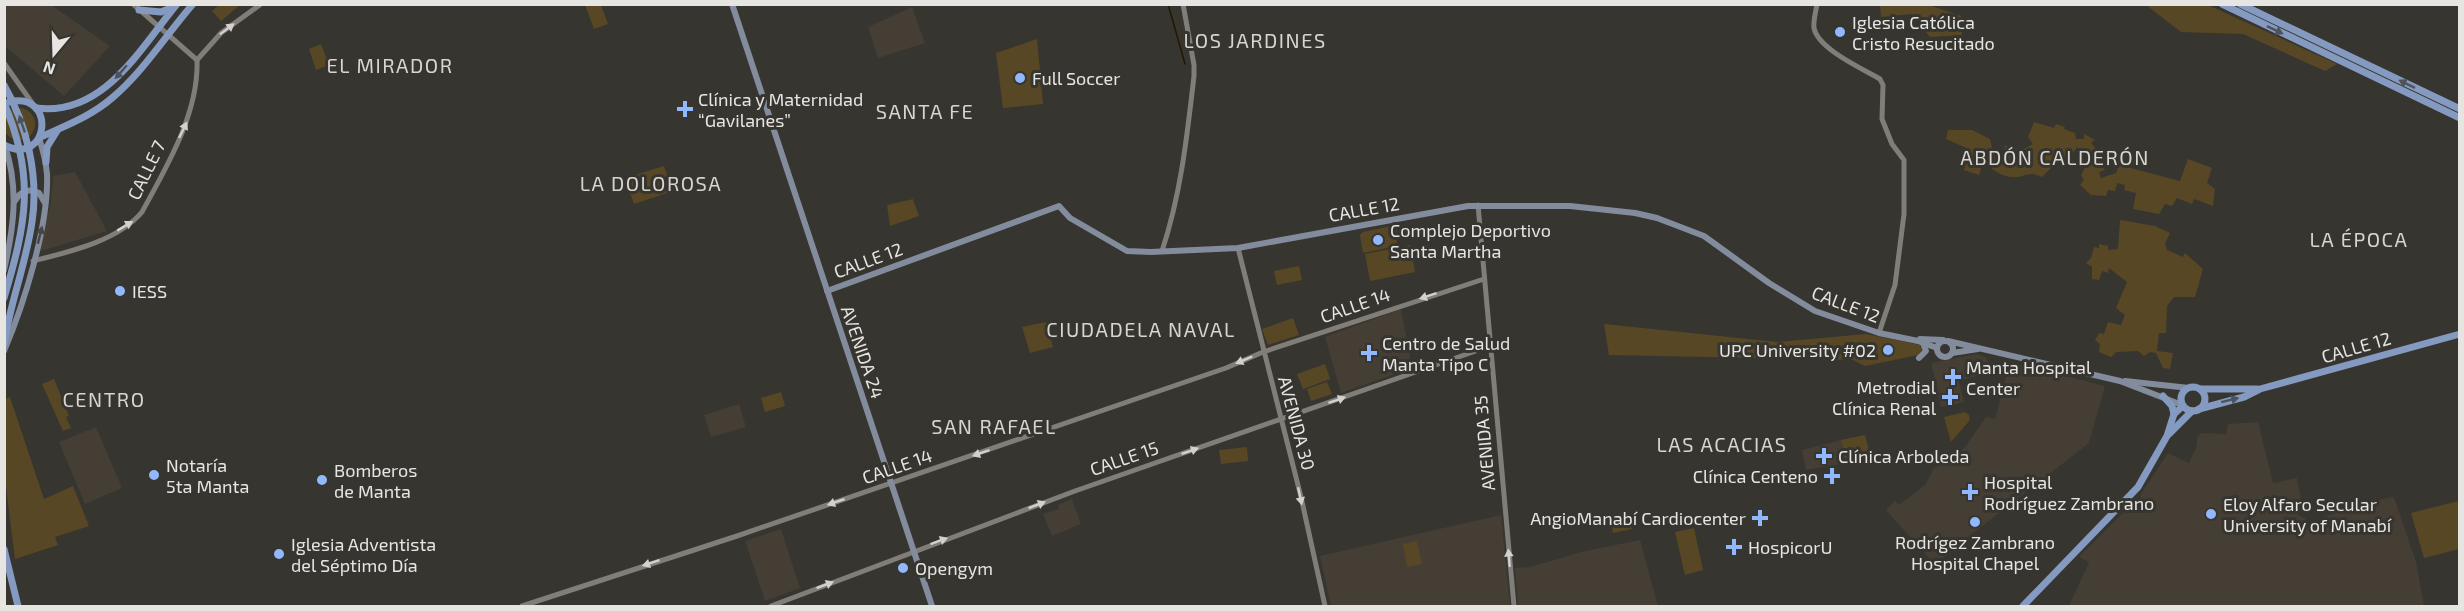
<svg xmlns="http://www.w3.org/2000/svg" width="2464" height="611" font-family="'Exo 2',sans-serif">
  <rect width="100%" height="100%" fill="#373530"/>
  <!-- built -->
  <g fill="#443e35">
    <polygon points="4,5 51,5 110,46 64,96 5,46"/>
    <polygon points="912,7 925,43 878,58 868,27"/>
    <polygon points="75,172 107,231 41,251 39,248 51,202 53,176"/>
    <polygon points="1401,309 1412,368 1341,393 1325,337"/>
    <polygon points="1977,354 1986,357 1988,362 1985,374 1959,381 1964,402 1941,407 1931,363"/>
    <polygon points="2010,362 2105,386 2089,443 1958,545 1935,565 1886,510 1895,501 1899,505 1926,484 1933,469 1955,456 1965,447 1986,417 1995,419"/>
    <polygon points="739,404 746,427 711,437 704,415"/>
    <polygon points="2258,422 2273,483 2297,478 2303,511 2300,510 2298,515 2305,518 2313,535 2323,532 2322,518 2361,503 2394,497 2416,562 2424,606 2069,606 2089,562 2079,557 2137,499 2140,499 2141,494 2168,453 2189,463 2197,445 2197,438 2201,433 2226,434 2228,424"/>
    <polygon points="96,427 122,488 85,504 59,442"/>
    <polygon points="1841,440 1846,463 1806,470 1802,450"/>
    <polygon points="1072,499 1081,524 1052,536 1043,514 1059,509 1058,505"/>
    <polygon points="1501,515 1510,606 1331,606 1320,556"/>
    <polygon points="781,529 800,588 765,601 745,541"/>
    <polygon points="1640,540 1658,606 1518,606 1515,568 1530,567 1585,551"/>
  </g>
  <!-- green -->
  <g fill="#584725">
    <polygon points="219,5 219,4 240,5 221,21 212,11"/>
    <polygon points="585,5 601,5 608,24 594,29"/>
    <polygon points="1880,5 1929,5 1961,16 1962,35 1930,37 1912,14 1881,17"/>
    <polygon points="2146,5 2208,5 2337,64 2325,71 2243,34 2181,32"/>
    <polygon points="1037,39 1043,104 1003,108 996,53"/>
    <polygon points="321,44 329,65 316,70 309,49"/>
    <circle cx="19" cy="124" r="16"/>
    <path d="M2034,122L2054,128L2056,124L2065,127L2064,129L2075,133L2076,139H2084V134L2095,140L2091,143L2103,158L2100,164L2105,170L2099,172L2101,178L2116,173L2119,165L2180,181L2188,159L2212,168L2207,183L2215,189L2213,206L2194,199L2192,204L2177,198L2172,206L2165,204L2159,214L2133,209L2136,193L2124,190L2125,185L2117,183L2115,191L2108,190L2106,196L2091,195L2080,185L2084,180L2081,175L2084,170V163L2087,162L2088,158L2077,147L2067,162L2058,161L2042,177C2028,170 2026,177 2014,177C2001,177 1992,169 1983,162L1979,175L1964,170L1969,149L1946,139L1948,130H1972L1990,139L1993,152L2004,153L2005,145L2020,151L2033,144L2028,137Z"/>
    <polygon points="664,166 673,191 634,204 625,178"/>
    <polygon points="913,199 919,216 890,226 887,205"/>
    <polygon points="2120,220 2155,226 2170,233 2165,244 2167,250 2183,257 2185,253 2203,269 2195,297 2174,297 2167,306 2166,333 2159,333 2157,351 2173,353 2170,369 2163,368 2156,353 2150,352 2144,356 2138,351 2116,352 2111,357 2099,352 2100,344 2095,340 2099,333 2104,334 2108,322 2121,325 2125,315 2116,308 2127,282 2109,268 2108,273 2102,271 2099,280 2092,279 2092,267 2086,263 2091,258 2094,247 2099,248 2099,244 2108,246 2108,250 2118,249"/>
    <polygon points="1396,225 1397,246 1363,253 1360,235 1363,232"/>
    <polygon points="1410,245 1415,272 1370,281 1365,254"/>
    <polygon points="1299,266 1302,280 1277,285 1274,271"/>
    <polygon points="1293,318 1299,335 1268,345 1262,329"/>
    <polygon points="1046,322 1053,347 1030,353 1022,327"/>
    <polygon points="1604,324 1777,342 1866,334 1920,345 1922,350 1918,355 1865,366 1853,360 1609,355"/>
    <polygon points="1325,364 1330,379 1303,389 1297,374"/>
    <polygon points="54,379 69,416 66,417 71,428 63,431 42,384"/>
    <polygon points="1327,382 1332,394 1311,401 1307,389"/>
    <polygon points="781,392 785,406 765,412 761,398"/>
    <polygon points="10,397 44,499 73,486 89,526 55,537 58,545 15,559 5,479 5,399"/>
    <polygon points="1965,412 1969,415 1970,420 1951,442 1944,417"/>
    <polygon points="1865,435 1870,455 1846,461 1841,440"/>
    <polygon points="1247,447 1248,461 1221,464 1219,450"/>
    <polygon points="2459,501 2459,549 2424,558 2411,513"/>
    <polygon points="1630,517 1632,529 1613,533 1611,521"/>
    <polygon points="1694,528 1703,570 1685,575 1675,532"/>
    <polygon points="1417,541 1422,564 1407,567 1403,544"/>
  </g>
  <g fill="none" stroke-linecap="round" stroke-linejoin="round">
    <!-- stream -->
    <polyline stroke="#231700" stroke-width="1.5" points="1168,4 1185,64"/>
    <!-- tertiary -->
    <g stroke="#817e79" stroke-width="5">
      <polyline points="133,4 197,60"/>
      <path d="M1817,4C1816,11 1813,21 1814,28C1818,49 1863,69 1880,79L1883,85L1882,119L1892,144L1904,160V214L1895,285L1879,333"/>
      <polyline points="197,60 221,33 261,4"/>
      <polyline points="4,63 35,107"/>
      <polyline points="1478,205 1514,606"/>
      <polyline points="1238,248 1301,497 1325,606"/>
      <path d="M1162,251C1181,194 1187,136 1194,76V65L1183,4"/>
      <path d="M33,261C69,252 118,241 142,212C167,166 199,113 197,60"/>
      <polyline points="522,606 737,536 1226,368 1263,352 1484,279"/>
      <polyline points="771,606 1075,491 1490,346"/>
    </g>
    <!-- secondary -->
    <g stroke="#838c9c" stroke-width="6">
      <polyline points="732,4 932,606"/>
      <path d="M15,201C20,191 29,188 39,193L45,203"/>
      <path d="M4,270C14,227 19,188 5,146"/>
      <polyline points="827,291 1059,206 1070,218 1127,251 1151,252 1238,248 1468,206 1570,206 1635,213 1657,218 1704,236 1769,283 1815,311 1879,333 1918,341 1937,348"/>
      <polyline points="1920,339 1943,340"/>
      <circle cx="1945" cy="349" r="8"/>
      <polyline points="1948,341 2120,381 2182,405"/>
      <path d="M4,351C24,304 49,225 47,174C46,162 43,150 39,138"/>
      <polyline points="1952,353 1978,349"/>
      <polyline points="1919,358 1926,351 1923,343"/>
      <polyline points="2125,381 2189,388"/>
    </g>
    <!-- primary -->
    <g stroke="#859ac0" stroke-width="7">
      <polyline points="2222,4 2460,118"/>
      <polyline points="2240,4 2460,109"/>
      <polyline points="139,10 161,12 173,7"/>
      <path d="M4,85C27,125 39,176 32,222C26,264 10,303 4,344"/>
      <path d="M4,103C36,177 26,224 4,298"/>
      <path d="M36,108C103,117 140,49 177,4"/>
      <path d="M39,138C64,126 90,117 112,98C143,72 166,35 193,4"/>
      <path d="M4,145C50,168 57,90 9,102"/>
      <polyline points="46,162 47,147 57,131"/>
      <circle cx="2193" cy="399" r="12"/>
      <polyline points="2200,389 2257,389"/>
      <polyline points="2163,396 2172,406 2174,414"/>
      <polyline points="2199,409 2244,397 2260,389 2460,334"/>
      <polyline points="2169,434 2192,411"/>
      <polyline points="4,549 18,606"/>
      <polyline points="2023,606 2138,487 2167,436 2174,414 2183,406"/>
    </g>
  </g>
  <!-- one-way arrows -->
  <defs><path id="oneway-solid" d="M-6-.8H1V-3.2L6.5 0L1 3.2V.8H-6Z" transform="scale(1.5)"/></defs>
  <g fill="#d3d0cd">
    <use href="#oneway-solid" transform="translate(227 29) rotate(-37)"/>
    <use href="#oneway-solid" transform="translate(183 130) rotate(-64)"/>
    <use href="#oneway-solid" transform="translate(125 226) rotate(-31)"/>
    <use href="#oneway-solid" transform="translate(1428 296) rotate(162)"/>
    <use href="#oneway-solid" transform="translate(1244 360) rotate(157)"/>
    <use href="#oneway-solid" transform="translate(1337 400) rotate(-19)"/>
    <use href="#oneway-solid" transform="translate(1190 451) rotate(-19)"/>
    <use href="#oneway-solid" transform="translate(981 453) rotate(161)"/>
    <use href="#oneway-solid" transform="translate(1300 496) rotate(78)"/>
    <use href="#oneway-solid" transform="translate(836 502) rotate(161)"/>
    <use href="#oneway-solid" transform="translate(1037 505) rotate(-21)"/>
    <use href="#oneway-solid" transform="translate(939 541) rotate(-20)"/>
    <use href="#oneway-solid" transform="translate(1509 558) rotate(-95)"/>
    <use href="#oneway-solid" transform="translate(651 563) rotate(162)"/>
    <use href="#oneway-solid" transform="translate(825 585) rotate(-21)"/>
  </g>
  <g fill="#4e535b">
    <use href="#oneway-solid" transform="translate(2275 30) rotate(26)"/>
    <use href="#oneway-solid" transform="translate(121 72) rotate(131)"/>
    <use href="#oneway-solid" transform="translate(2407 84) rotate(-154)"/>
    <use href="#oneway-solid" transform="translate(22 124) rotate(-109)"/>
    <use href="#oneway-solid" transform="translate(2230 400) rotate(-14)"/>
  </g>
  <use fill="#464646" href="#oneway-solid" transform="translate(40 235) rotate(-76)"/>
  <!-- markers -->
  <g fill="#91b8fd" stroke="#373530" stroke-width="2">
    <circle cx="1840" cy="32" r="6"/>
    <circle cx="1020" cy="78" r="6"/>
    <path d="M682 100h6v6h6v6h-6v6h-6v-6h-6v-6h6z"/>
    <circle cx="1378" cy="240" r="6"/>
    <circle cx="120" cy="291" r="6"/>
    <circle cx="1888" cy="350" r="6"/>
    <path d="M1366 344h6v6h6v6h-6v6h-6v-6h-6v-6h6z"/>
    <path d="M1950 368h6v6h6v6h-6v6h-6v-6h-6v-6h6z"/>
    <path d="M1947 388h6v6h6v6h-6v6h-6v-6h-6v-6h6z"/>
    <path d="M1821 447h6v6h6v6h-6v6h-6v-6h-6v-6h6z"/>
    <circle cx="154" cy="475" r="6"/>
    <path d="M1829 467h6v6h6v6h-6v6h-6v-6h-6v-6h6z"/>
    <circle cx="322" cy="480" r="6"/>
    <path d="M1967 483h6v6h6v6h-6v6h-6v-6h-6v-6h6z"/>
    <circle cx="2211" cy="514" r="6"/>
    <path d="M1757 509h6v6h6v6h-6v6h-6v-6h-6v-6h6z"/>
    <circle cx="1975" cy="522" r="6"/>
    <path d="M1731 538h6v6h6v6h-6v6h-6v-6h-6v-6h6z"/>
    <circle cx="279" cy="554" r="6"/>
    <circle cx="903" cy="568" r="6"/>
  </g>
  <g text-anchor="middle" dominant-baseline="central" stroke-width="6" stroke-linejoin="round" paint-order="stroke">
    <!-- poi labels -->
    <g font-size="18" fill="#e7e5e2" stroke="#373530" text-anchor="start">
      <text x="1852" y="22">Iglesia Católica<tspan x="1852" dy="21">Cristo Resucitado</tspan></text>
      <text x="1032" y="78">Full Soccer</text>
      <text x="698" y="99">Clínica y Maternidad<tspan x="698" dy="21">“Gavilanes”</tspan></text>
      <text x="1390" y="230">Complejo Deportivo<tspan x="1390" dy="21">Santa Martha</tspan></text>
      <text x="132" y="291">IESS</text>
      <text x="1382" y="343">Centro de Salud<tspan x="1382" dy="21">Manta Tipo C</tspan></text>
      <text x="1876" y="350" text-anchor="end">UPC University #02</text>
      <text x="1966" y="367">Manta Hospital<tspan x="1966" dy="21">Center</tspan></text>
      <text x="1936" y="387" text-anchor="end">Metrodial<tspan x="1936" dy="21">Clínica Renal</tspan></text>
      <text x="1838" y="456">Clínica Arboleda</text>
      <text x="166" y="465">Notaría<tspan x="166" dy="21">5ta Manta</tspan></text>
      <text x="334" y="470">Bomberos<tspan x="334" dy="21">de Manta</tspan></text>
      <text x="1818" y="476" text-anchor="end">Clínica Centeno</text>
      <text x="1984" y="482">Hospital<tspan x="1984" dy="21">Rodríguez Zambrano</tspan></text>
      <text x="2223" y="504">Eloy Alfaro Secular<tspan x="2223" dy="21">University of Manabí</tspan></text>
      <text x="1746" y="518" text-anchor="end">AngioManabí Cardiocenter</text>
      <text x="1975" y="542" text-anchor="middle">Rodrígez Zambrano<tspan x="1975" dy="21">Hospital Chapel</tspan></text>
      <text x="291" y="544">Iglesia Adventista<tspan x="291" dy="21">del Séptimo Día</tspan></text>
      <text x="1748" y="547">HospicorU</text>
      <text x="915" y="568">Opengym</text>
    </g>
    <!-- street labels -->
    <g font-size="18" fill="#e7e5e2" stroke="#373530">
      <text transform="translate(146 170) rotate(-64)">CALLE 7</text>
      <text transform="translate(1364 209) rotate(-10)">CALLE 12</text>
      <text transform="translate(868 260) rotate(-20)">CALLE 12</text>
      <text transform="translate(1846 304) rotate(21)">CALLE 12</text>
      <text transform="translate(1355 305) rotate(-19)">CALLE 14</text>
      <text transform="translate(2356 347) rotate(-16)">CALLE 12</text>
      <text transform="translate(863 352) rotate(71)">AVENIDA 24</text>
      <text transform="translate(1297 423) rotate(75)">AVENIDA 30</text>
      <text transform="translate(1484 443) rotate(-95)">AVENIDA 35</text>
      <text transform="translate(1124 458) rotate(-19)">CALLE 15</text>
      <text transform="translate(897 466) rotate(-19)">CALLE 14</text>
    </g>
    <!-- neighbourhood labels -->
    <g font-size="20" letter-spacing="1.5" fill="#d8d5cf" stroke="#373530">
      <text x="1255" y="40">LOS JARDINES</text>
      <text x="390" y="65">EL MIRADOR</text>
      <text x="925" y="111">SANTA FE</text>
      <text x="2055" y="157">ABDÓN CALDERÓN</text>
      <text x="651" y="183">LA DOLOROSA</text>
      <text x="2359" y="239">LA ÉPOCA</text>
      <text x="1141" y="329">CIUDADELA NAVAL</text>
      <text x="104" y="399">CENTRO</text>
      <text x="994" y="426">SAN RAFAEL</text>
      <text x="1722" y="444">LAS ACACIAS</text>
    </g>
  </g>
  <!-- border -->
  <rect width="2464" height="611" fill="none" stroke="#e7e5e2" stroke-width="12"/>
  <!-- north arrow -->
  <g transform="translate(54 54) rotate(199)" stroke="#373530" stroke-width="4.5" paint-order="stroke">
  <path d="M0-4.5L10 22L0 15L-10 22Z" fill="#e7e5e2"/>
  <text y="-9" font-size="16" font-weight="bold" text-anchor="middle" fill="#e7e5e2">N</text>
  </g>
</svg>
